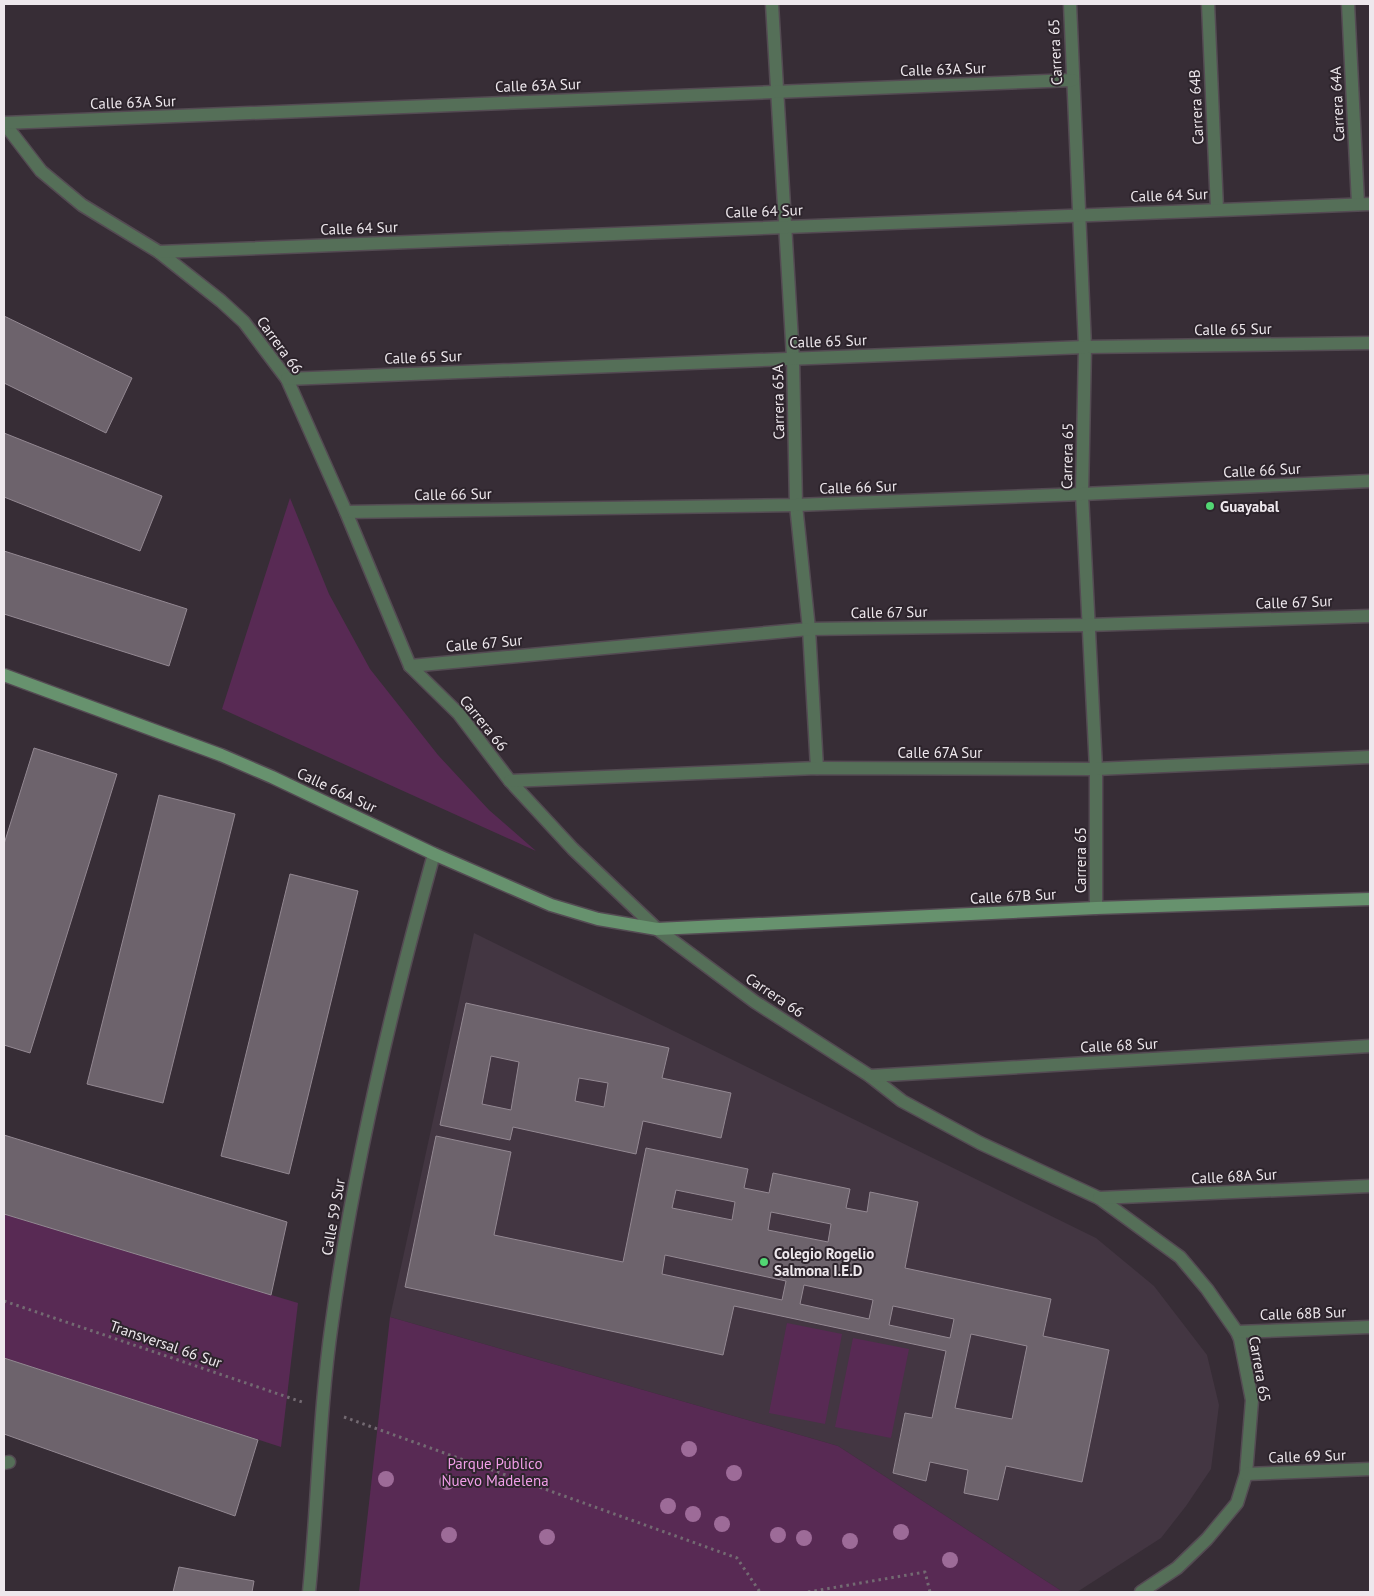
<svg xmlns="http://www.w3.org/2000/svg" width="1374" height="1596" font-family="'PT Sans',sans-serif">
  <rect width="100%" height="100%" fill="#372d36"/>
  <!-- built -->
  <polygon fill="#433642" points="474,933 1096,1238 1154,1286 1207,1355 1219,1405 1211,1469 1186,1506 1161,1538 1077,1592 1063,1592 838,1446 390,1317"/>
  <!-- green -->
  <g fill="#582a54">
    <polygon points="290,498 329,594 370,669 438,755 489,810 536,851 222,709"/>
    <polygon points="4,1214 298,1303 281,1447 4,1358"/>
    <polygon points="390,1317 838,1446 1063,1592 359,1592"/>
    <polygon points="787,1323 842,1334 825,1424 769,1413"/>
    <polygon points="853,1338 909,1349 891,1438 835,1427"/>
  </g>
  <!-- building -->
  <g fill="#6d636c" stroke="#938892" fill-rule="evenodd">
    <polygon points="4,316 132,378 106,433 4,383"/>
    <polygon points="4,433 162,496 140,551 4,497"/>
    <polygon points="4,551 187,609 169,666 4,614"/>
    <polygon points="34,748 117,774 30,1053 4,1045 4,844"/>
    <polygon points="159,795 235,814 163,1103 87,1084"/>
    <polygon points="290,874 358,891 289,1174 221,1156"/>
    <path d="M466,1003L669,1048L662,1078L731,1093L721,1138L643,1121L636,1154L513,1127L510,1140L440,1125ZM491,1056L519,1062L511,1110L482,1104ZM579,1078L608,1083L604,1107L575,1101Z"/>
    <polygon points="4,1135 287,1222 271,1295 4,1214"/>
    <path d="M436,1136L511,1152L494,1235L623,1262L646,1148L748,1169L744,1188L769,1193L773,1173L850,1189L846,1208L867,1212L870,1192L918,1202L905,1268L1051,1299L1043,1336L1109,1350L1082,1482L1006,1466L998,1500L964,1493L968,1470L930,1462L926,1481L893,1473L905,1413L932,1418L946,1351L734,1306L723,1355L405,1287ZM676,1190L735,1202L732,1220L672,1208ZM771,1212L831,1224L828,1242L768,1230ZM665,1255L786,1281L782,1300L662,1274ZM804,1285L873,1300L869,1319L800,1304ZM893,1306L954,1319L950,1338L889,1325ZM971,1334L1027,1346L1012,1419L955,1408Z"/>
    <polygon points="4,1358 258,1440 235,1516 4,1434"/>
    <polygon points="179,1567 254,1581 252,1592 173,1592"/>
  </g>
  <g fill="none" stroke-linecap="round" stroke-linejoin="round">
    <defs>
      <polyline id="lane" points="4,1463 9,1462"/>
      <g id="street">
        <polyline points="772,4 793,358 796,505 809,629 817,768"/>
        <polyline points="1070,4 1085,347 1082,494 1096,769 1096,908"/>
        <polyline points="1208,4 1217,209"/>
        <polyline points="1348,4 1358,203"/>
        <polyline points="4,123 41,171 82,205 159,252 221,301 244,322 287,379 346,512 410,666 459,714 510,781 573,849 657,929 755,1002 870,1076 902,1101 980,1143 1099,1198 1180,1257 1207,1289 1237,1332 1240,1339 1252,1400 1246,1474 1237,1503 1207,1539 1177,1568 1141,1592"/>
        <polyline points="4,123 1073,80"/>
        <polyline points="159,252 1370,204"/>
        <polyline points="287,379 1085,347 1370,343"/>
        <polyline points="346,512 796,505 1082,494 1370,481"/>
        <polyline points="410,666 809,629 1088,625 1370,616"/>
        <polyline points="510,781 817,768 1096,769 1370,757"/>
        <polyline points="870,1076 1370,1046"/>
        <polyline points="1099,1198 1370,1186"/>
        <polyline points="1237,1332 1370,1327"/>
        <polyline points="1246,1474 1370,1469"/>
        <path d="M309,1592C318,1502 319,1412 332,1322C354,1164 391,1008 434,854"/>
      </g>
      <polyline id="secondary" points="4,675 221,755 272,777 434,854 551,905 598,919 657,929 1096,908 1370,899"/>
    </defs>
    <!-- lane casing -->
    <use href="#lane" stroke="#544b53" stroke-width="15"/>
    <!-- street casing -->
    <use href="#street" stroke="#544b53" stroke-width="15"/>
    <!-- secondary casing -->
    <use href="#secondary" stroke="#544b53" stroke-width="15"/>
    <!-- path -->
    <g stroke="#736a72" stroke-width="3" stroke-dasharray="2.5 4" stroke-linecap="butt">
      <polyline points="4,1301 302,1402"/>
      <polyline points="344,1417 737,1558 760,1592"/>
      <polyline points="808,1592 925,1572 930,1592"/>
    </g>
    <!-- lane -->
    <use href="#lane" stroke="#556f58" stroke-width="12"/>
    <!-- street -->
    <use href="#street" stroke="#556f58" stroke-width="12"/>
    <!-- secondary -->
    <use href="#secondary" stroke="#67926e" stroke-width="12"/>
  </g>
  <!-- trees -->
  <g fill="#9d6b98">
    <circle cx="689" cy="1449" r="8"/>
    <circle cx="734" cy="1473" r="8"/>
    <circle cx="386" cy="1479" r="8"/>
    <circle cx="447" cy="1482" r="8"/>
    <circle cx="668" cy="1506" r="8"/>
    <circle cx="693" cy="1514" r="8"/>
    <circle cx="722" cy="1524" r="8"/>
    <circle cx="901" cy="1532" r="8"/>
    <circle cx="449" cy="1535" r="8"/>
    <circle cx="778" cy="1535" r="8"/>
    <circle cx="547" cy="1537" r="8"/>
    <circle cx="804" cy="1538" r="8"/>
    <circle cx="850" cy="1541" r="8"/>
    <circle cx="950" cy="1560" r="8"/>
  </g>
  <!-- markers -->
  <g fill="#52d673" stroke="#2d242c" stroke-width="2">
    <circle cx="1210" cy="506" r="5"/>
    <circle cx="764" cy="1262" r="5"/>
  </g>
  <g text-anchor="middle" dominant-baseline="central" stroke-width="4" stroke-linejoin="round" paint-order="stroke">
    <!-- street labels -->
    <g font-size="15" fill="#eee8ed" stroke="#2d242c">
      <text transform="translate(1055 52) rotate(-93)">Carrera 65</text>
      <text transform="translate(943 69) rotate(-2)">Calle 63A Sur</text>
      <text transform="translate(538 85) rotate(-2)">Calle 63A Sur</text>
      <text transform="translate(133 102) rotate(-2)">Calle 63A Sur</text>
      <text transform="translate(1337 104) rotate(-93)">Carrera 64A</text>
      <text transform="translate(1196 107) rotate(-93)">Carrera 64B</text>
      <text transform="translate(1169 195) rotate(-2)">Calle 64 Sur</text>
      <text transform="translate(764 211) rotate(-2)">Calle 64 Sur</text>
      <text transform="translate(359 228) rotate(-2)">Calle 64 Sur</text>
      <text transform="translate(1233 329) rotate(-1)">Calle 65 Sur</text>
      <text transform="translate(828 341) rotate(-2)">Calle 65 Sur</text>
      <text transform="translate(280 345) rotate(54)">Carrera 66</text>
      <text transform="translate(423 357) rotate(-2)">Calle 65 Sur</text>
      <text transform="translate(778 402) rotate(-91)">Carrera 65A</text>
      <text transform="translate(1067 456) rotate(-89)">Carrera 65</text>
      <text transform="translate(1262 470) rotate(-3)">Calle 66 Sur</text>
      <text transform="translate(858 487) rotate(-2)">Calle 66 Sur</text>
      <text transform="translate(453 494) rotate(-1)">Calle 66 Sur</text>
      <text transform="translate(1294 602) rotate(-2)">Calle 67 Sur</text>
      <text transform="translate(889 612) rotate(-1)">Calle 67 Sur</text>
      <text transform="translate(484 643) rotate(-5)">Calle 67 Sur</text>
      <text transform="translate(484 723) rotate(51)">Carrera 66</text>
      <text x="940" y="752">Calle 67A Sur</text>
      <text transform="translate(337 790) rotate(25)">Calle 66A Sur</text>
      <text transform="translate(1080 860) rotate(-90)">Carrera 65</text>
      <text transform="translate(1013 896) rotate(-3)">Calle 67B Sur</text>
      <text transform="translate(775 995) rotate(34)">Carrera 66</text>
      <text transform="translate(1119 1045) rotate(-3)">Calle 68 Sur</text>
      <text transform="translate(1234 1176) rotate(-3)">Calle 68A Sur</text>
      <text transform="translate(333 1217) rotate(-80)">Calle 59 Sur</text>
      <text transform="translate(1303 1313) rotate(-2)">Calle 68B Sur</text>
      <text transform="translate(166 1344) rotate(19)">Transversal 66 Sur</text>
      <text transform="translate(1260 1369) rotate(80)">Carrera 65</text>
      <text transform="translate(1307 1456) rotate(-2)">Calle 69 Sur</text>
    </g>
    <!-- poi labels -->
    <g font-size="15" font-weight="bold" fill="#eee8ed" stroke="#2d242c" text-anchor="start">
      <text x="1220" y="506">Guayabal</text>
      <text x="774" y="1253">Colegio Rogelio<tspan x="774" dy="17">Salmona I.E.D</tspan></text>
    </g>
    <!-- park labels -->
    <g font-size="15" fill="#f19ee8" stroke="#2d242c">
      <text x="495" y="1463">Parque Público<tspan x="495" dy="17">Nuevo Madelena</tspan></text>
    </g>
  </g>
  <!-- border -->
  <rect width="1374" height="1596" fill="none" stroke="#eee8ed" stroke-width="10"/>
</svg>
